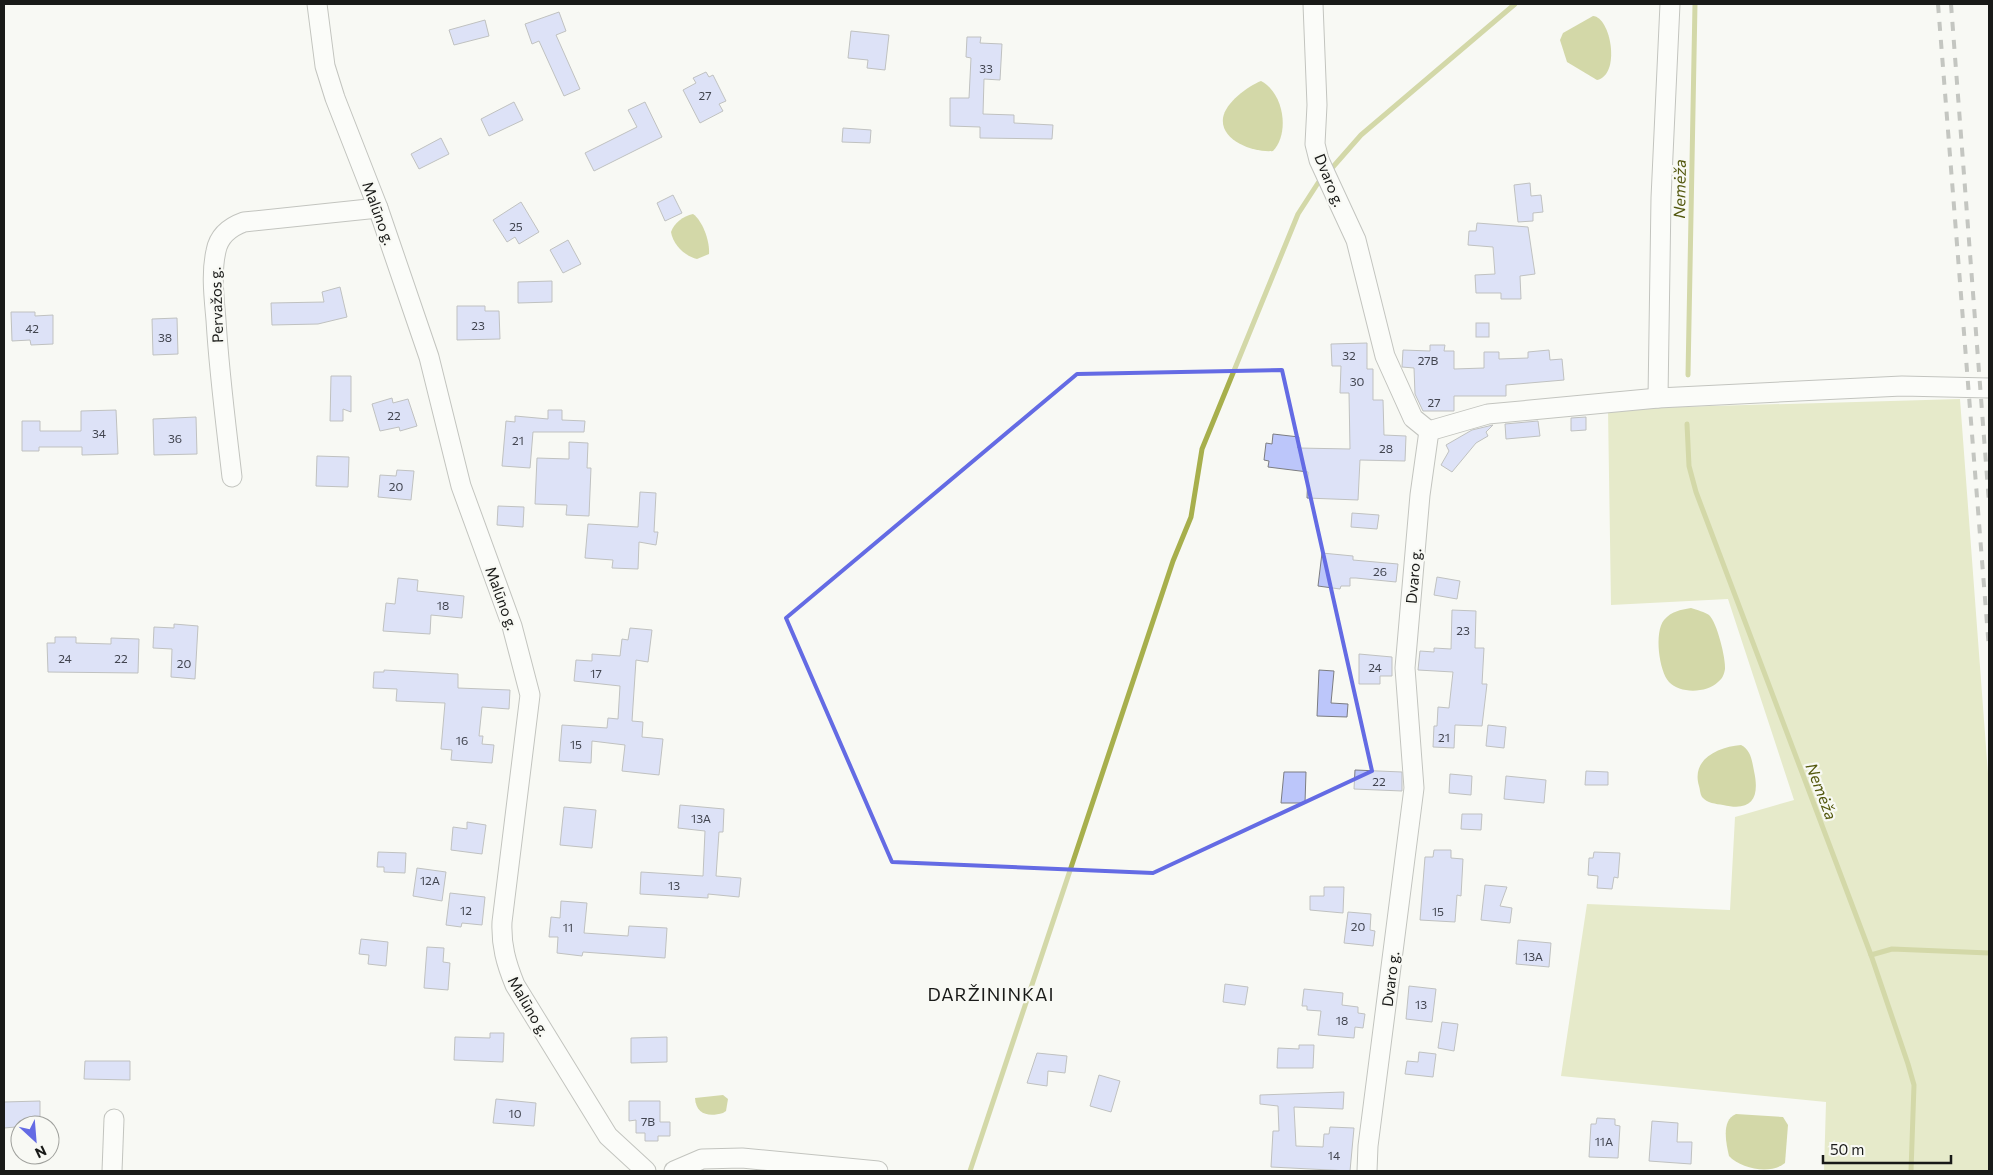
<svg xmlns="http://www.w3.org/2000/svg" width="1993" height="1175" font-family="Commissioner,sans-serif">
  <rect width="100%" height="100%" fill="#f8f9f4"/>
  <!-- green -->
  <polygon fill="#d0d798" points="1960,399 1989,787 1989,1171 1824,1171 1826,1102 1561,1076 1587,904 1730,910 1735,817 1794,800 1728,599 1611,605 1608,409"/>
  <!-- water -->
  <g fill="#a7af4c">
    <path d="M1593,16C1611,17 1621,75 1597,80L1567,62L1560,40L1563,33Z"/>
    <path d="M1261,81C1284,93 1290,133 1273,151C1256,153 1220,142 1223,118C1225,103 1248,86 1261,81Z"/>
    <path d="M693,214C703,221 710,242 709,254L697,259C685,256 673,245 671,232C674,223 683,216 693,214Z"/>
    <path d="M1691,608C1697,610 1705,612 1709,615C1717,622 1726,659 1725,669C1724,675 1722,679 1718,682C1707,693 1680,694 1669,682C1659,671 1654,632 1664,620C1672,611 1680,610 1691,608Z"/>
    <path d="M1741,745C1751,750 1752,761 1754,771C1760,798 1752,812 1723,805C1716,804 1707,803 1702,797C1700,794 1700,789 1699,786C1691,759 1718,747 1741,745Z"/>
    <path d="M723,1095L728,1099L726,1111L723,1113C709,1117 696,1115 695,1098Z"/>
    <path d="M1736,1114L1783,1117L1788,1125L1785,1163C1771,1175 1741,1169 1729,1156C1726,1143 1721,1120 1736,1114Z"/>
  </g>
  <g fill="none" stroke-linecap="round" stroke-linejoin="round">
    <!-- stream -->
    <g stroke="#a7af4c" stroke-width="5">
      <polyline points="1332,168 1361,135 1515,4"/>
      <polyline points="1688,375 1695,4"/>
      <polyline points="1687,424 1689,466 1696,492 1871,955 1908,1064 1914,1085 1911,1171"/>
      <polyline points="1871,955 1892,949 1989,953"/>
      <polyline points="970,1171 1173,561 1191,517 1202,449 1298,214 1318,183"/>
    </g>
  </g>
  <!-- building -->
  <g fill="#bcc6fa" stroke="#7c7d81">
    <polygon points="559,12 566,31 556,35 580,89 564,96 539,41 532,44 525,24"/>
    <polygon points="485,20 489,36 454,45 449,30"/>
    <polygon points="851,31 889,35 885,70 867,68 868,60 848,58"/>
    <polygon points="967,37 981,37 980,43 1002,44 1000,80 984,79 983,114 1014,115 1014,123 1053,125 1052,139 980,138 980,127 950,126 950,98 969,98 971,58 966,57"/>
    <polygon points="706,72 709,77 713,75 726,101 719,104 723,111 700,123 683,90 696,83 693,78"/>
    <polygon points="514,102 523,120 489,136 481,119"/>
    <polygon points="645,102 662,137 594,171 585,153 637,127 628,110"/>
    <polygon points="843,128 871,130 870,143 842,142"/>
    <polygon points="441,138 449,154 419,169 411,154"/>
    <polygon points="1530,183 1531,196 1541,195 1543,212 1533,213 1533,221 1518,222 1514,185"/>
    <polygon points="673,195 682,213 665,221 657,203"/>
    <polygon points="521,202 539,232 519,244 515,237 507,242 493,220"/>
    <polygon points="1477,223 1528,227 1535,274 1520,276 1521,299 1501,299 1501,293 1476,293 1475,275 1495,274 1493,247 1468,245 1469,231 1476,231"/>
    <polygon points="568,240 581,264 563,273 550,250"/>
    <polygon points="552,281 552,302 518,303 518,282"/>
    <polygon points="340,287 347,317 318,324 272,325 271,303 324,302 322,292"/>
    <polygon points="457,306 485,306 485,311 499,311 500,339 457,340"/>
    <polygon points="11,312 35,312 35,316 53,315 53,344 31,345 30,340 12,341"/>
    <polygon points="177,318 178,354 153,355 152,319"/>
    <rect x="1476" y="323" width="13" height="14"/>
    <polygon points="1367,343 1367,369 1373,369 1373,400 1383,400 1384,435 1406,436 1405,461 1360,460 1358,500 1307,498 1308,472 1268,467 1269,461 1264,460 1266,443 1272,444 1273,434 1299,437 1298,448 1350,449 1349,393 1340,393 1341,366 1332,366 1331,344"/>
    <polygon points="1430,345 1445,345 1444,351 1454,351 1454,369 1484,368 1484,352 1499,352 1499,359 1528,358 1528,352 1549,350 1550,360 1562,359 1564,380 1506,385 1506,396 1454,396 1454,411 1423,411 1415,394 1414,368 1402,367 1403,350 1430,351"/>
    <polygon points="331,376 351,376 351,412 343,409 343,421 330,421"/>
    <polygon points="392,398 393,403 408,399 417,426 400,431 399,427 380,431 372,404"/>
    <polygon points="116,410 118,454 82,455 82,447 39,447 39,451 22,451 22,421 40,421 40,431 81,431 81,411"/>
    <polygon points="548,410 562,410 562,420 585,421 584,432 533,432 530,468 502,466 506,421 515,422 515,416 548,419"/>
    <polygon points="196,417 197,454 154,455 153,419"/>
    <polygon points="1586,417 1586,430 1571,431 1571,418"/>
    <polygon points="1538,421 1540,436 1506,439 1505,424"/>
    <polygon points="1493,425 1486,432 1488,436 1476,443 1452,472 1441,465 1449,451 1446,445 1472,430"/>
    <polygon points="569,442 588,443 587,468 591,468 589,516 566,515 567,505 535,504 537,458 569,459"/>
    <polygon points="317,456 349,457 348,487 316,486"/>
    <polygon points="397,470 414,471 411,500 378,497 380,475 396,476"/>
    <polygon points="640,492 656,493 654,532 658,532 656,545 639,542 638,569 612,568 613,560 585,558 588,524 638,527"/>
    <polygon points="498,506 524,507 523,527 497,525"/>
    <polygon points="1352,513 1379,515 1377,529 1351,527"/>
    <polygon points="1322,553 1353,556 1353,560 1398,564 1396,582 1356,578 1350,578 1350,586 1341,586 1340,589 1318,586"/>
    <polygon points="1437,577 1460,581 1457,599 1434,595"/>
    <polygon points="398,578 418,580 417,591 464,596 462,618 431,615 430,634 383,631 386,603 395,604"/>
    <polygon points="1452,610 1476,611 1475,648 1484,648 1482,684 1487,684 1482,726 1455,725 1454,748 1433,747 1434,726 1437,726 1438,707 1449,708 1453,672 1418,670 1420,651 1434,652 1434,648 1451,649"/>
    <polygon points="174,624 198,626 195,679 171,677 172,649 153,648 154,627 174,628"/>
    <polygon points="630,628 652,630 648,662 636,660 632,721 643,722 642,737 663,739 659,775 622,771 625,745 592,741 591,763 559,761 562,725 607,728 608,718 618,719 620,686 574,681 576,660 592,661 592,654 620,656 622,639 628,640"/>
    <polygon points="55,637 76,637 76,643 111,644 111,638 139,639 138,673 48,672 47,643 55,643"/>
    <polygon points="1359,654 1392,657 1392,676 1380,676 1380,684 1359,684"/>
    <polygon points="384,670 458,674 458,688 510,690 509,709 482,707 479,736 483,736 482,744 494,745 492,763 451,760 452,750 441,749 445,703 396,701 397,689 373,688 374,672 384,672"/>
    <polygon points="1319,670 1334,671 1331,703 1348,704 1347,717 1317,716"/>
    <polygon points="1488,725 1506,727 1504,748 1486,746"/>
    <polygon points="1355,770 1402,772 1402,791 1354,789"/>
    <polygon points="1586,771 1608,772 1608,785 1585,785"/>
    <polygon points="1284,772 1306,772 1305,803 1281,803"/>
    <polygon points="1450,774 1472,776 1471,795 1449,793"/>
    <polygon points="1506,776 1546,780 1544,803 1504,799"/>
    <polygon points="680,805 724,809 723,832 719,832 716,876 741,878 739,897 708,894 708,898 640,894 641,872 703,876 705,831 678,828"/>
    <polygon points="564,807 596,810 592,848 560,845"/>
    <polygon points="1462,814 1482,814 1481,830 1461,829"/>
    <polygon points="467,822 486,825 482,854 451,850 453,827 467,829"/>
    <polygon points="1434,850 1451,850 1451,858 1463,859 1461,896 1457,895 1455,922 1420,920 1425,857 1433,857"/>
    <polygon points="378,852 406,853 405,873 384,872 384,867 377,867"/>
    <polygon points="1594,852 1620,853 1618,878 1614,877 1612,889 1597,888 1598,876 1588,875 1589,858 1593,858"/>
    <polygon points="417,868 446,872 442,901 413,896"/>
    <polygon points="1485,885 1507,887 1500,906 1512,908 1510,923 1481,920"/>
    <polygon points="1324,887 1344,887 1343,913 1310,910 1310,896 1324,896"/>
    <polygon points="450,893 485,897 482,925 462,923 461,927 446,925"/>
    <polygon points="561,901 587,903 584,933 628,936 629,926 667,928 665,958 583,952 582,956 557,953 558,937 549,937 551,917 560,918"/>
    <polygon points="1348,912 1371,914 1370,930 1375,931 1373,946 1344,943"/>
    <polygon points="361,939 388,942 386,966 368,964 369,955 359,954"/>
    <polygon points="1518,940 1551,943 1549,967 1516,964"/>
    <polygon points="427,947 444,948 443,962 450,963 448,990 424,988"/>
    <polygon points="1225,984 1248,987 1245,1005 1223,1002"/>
    <polygon points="1409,986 1436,989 1432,1022 1406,1019"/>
    <polygon points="1304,989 1343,993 1342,1005 1358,1007 1358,1013 1365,1014 1363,1028 1355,1027 1354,1038 1318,1035 1321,1011 1307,1010 1307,1006 1302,1006"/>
    <polygon points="1442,1022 1458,1024 1454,1051 1438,1048"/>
    <polygon points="490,1033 504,1033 503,1062 454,1060 455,1037 490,1038"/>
    <polygon points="667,1037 667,1062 631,1063 631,1038"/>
    <polygon points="1299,1045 1314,1045 1313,1068 1277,1068 1278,1048 1299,1049"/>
    <polygon points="1419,1052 1436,1054 1433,1077 1405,1074 1407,1061 1418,1062"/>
    <polygon points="1037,1053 1067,1056 1065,1073 1048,1071 1047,1086 1027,1083"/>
    <polygon points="85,1061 130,1061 130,1080 84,1079"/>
    <polygon points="1099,1075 1120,1081 1111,1112 1090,1106"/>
    <polygon points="1344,1092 1343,1109 1294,1107 1296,1146 1323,1147 1324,1134 1329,1134 1330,1127 1354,1128 1350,1171 1271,1167 1273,1131 1279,1131 1278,1106 1260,1104 1260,1095"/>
    <polygon points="496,1099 536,1103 534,1126 493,1123"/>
    <polygon points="40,1101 40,1125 4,1128 4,1102"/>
    <polygon points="629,1101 660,1101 660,1122 670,1122 670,1136 658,1136 658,1141 645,1141 645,1133 636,1133 636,1120 629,1121"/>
    <polygon points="1597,1118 1615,1119 1615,1125 1620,1126 1618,1158 1589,1157 1591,1124 1596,1124"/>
    <polygon points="1652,1121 1678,1123 1677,1142 1692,1142 1691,1164 1649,1161"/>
  </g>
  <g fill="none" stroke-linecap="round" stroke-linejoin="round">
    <defs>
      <g id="street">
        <path d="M317,4L325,66L335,98L378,208L429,357L461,486L512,626L530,695L502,922C501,945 506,963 515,985L608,1136L646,1171"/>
        <polyline points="1313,4 1317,105 1315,144 1319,160 1356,240 1385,356 1413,418 1429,431"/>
        <polyline points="1658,398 1661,198 1670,4"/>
        <polyline points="1429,431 1488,414 1658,398 1902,386 1989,388"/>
        <path d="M232,477C226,425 219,372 216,320C214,297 211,273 216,251C219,235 230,227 244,222L378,208"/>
        <polyline points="112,1171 114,1119"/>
        <polyline points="674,1171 702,1159 742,1158 878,1171"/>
        <polyline points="1367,1171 1368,1146 1414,788 1405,668 1420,495 1429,431"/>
      </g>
    </defs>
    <!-- street casing -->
    <use href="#street" stroke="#83847f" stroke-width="21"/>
    <!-- street -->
    <use href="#street" stroke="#fff" stroke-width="19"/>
    <!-- rail -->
    <g stroke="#868783" stroke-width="4" stroke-dasharray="9 9" stroke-linecap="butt">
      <polyline points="1938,4 1989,649"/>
      <polyline points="1951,4 1989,503"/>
    </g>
  </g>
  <!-- marked area -->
  <path d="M0 0H1993V1175H0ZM1282,370L1372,771L1153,873L892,862L786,618L1077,374Z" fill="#f8f9f4" fill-opacity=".55" fill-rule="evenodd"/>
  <path fill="none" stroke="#646be4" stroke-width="4" stroke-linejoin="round" d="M1282,370L1372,771L1153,873L892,862L786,618L1077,374Z"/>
  <g text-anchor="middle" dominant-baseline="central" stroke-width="4.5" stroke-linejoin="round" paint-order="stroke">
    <!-- number labels -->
    <g font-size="12" fill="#424550">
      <text x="986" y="68">33</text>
      <text x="705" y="95">27</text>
      <text x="516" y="226">25</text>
      <text x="478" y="325">23</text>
      <text x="32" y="328">42</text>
      <text x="165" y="337">38</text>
      <text x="1349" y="355">32</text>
      <text x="1428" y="360">27B</text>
      <text x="1357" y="381">30</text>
      <text x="1434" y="402">27</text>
      <text x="394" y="415">22</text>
      <text x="99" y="433">34</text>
      <text x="175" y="438">36</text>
      <text x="518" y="440">21</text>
      <text x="1386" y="448">28</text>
      <text x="396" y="486">20</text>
      <text x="1380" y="571">26</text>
      <text x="443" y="605">18</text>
      <text x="1463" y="630">23</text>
      <text x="65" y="658">24</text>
      <text x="121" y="658">22</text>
      <text x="184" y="663">20</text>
      <text x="1375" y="667">24</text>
      <text x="596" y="673">17</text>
      <text x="1444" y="737">21</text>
      <text x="462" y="740">16</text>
      <text x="576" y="744">15</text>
      <text x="1379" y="781">22</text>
      <text x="701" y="818">13A</text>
      <text x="430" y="880">12A</text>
      <text x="674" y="885">13</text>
      <text x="466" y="910">12</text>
      <text x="1438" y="911">15</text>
      <text x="1358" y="926">20</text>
      <text x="568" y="927">11</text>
      <text x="1533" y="956">13A</text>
      <text x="1421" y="1004">13</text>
      <text x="1342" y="1020">18</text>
      <text x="515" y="1113">10</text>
      <text x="648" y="1121">7B</text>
      <text x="1604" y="1141">11A</text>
      <text x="1334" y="1155">14</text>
    </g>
    <!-- street labels -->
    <g font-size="15" fill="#191a18" stroke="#f8f9f4">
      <text transform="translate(1330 180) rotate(68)">Dvaro g.</text>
      <text transform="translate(379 213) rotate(70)">Malūno g.</text>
      <text transform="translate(216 305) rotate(-92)">Pervažos g.</text>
      <text transform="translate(1413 576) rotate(-85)">Dvaro g.</text>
      <text transform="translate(502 598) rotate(70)">Malūno g.</text>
      <text transform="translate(1390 979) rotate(-83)">Dvaro g.</text>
      <text transform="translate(529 1006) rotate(60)">Malūno g.</text>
    </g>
    <!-- water labels -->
    <g font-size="16" font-style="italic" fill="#53580e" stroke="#f8f9f4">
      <text transform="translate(1679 189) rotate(-89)">Nemėža</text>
      <text transform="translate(1822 791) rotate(69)">Nemėža</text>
    </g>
    <!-- quarter labels -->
    <g font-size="18" letter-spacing="1" fill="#191a18" stroke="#f8f9f4">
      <text x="991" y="994">DARŽININKAI</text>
    </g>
  </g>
  <!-- border -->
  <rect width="1993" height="1175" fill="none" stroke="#191a18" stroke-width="10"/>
  <!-- north arrow -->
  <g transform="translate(35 1140) rotate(154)"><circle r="24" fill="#f8f9f4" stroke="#9fa09c"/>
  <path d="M0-4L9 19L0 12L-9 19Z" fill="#646be4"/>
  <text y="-8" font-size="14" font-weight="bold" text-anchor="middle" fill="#191a18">N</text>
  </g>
  <!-- scale -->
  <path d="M1823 1155v8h128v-8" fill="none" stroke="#191a18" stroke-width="2.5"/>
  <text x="1830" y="1155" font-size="15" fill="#191a18" stroke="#f8f9f4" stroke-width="4" paint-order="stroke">50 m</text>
</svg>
